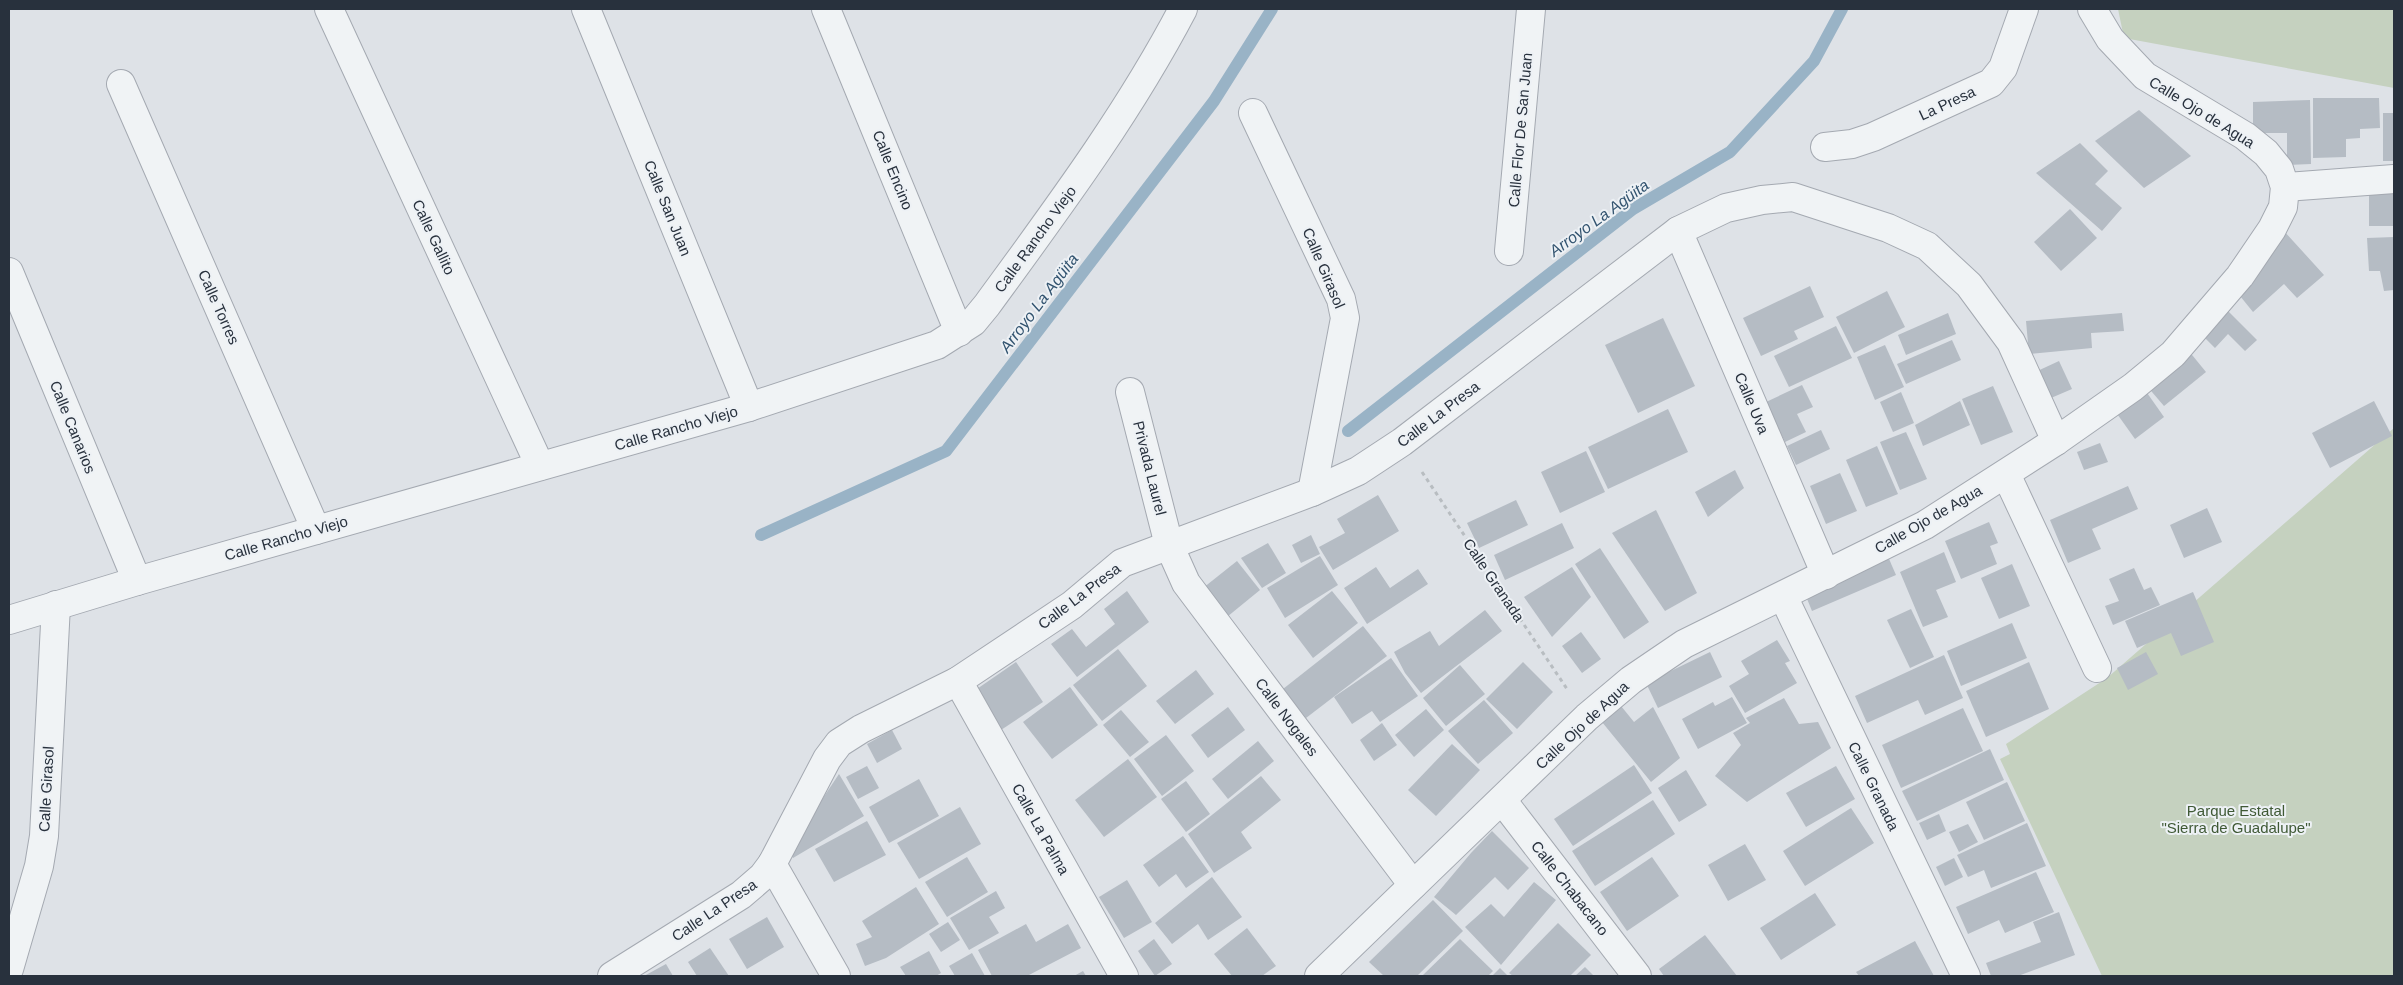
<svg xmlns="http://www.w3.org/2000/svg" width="2403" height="985" font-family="Helvetica,sans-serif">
  <rect width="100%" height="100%" fill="#dee2e7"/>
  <!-- green -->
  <g fill="#c5d1bf">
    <polygon points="2118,9 2394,9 2394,88 2124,38"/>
    <polygon points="2394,428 2394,976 2102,976 2000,759 2010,754 2006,744 2107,678"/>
  </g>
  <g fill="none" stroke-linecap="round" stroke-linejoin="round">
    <!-- stream -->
    <g stroke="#99b3c6" stroke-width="12">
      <polyline points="1348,431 1633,209 1730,152 1814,61 1842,9"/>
      <polyline points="761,535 946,451 1214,101 1272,9"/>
    </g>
  </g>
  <!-- building -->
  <g fill="#b5bcc4">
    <polygon points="2313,98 2379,98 2380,128 2360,129 2360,138 2346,139 2346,157 2313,158"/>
    <polygon points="2310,100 2311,164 2287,165 2287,133 2253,133 2253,102"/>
    <polygon points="2139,110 2191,156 2144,188 2095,141"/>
    <rect x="2383" y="113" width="11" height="48"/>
    <polygon points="2080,143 2108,171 2095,184 2122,208 2102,231 2036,173"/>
    <rect x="2369" y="193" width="25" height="33"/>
    <polygon points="2070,209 2097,238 2061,271 2034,242"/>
    <polygon points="2284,231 2324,275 2297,298 2284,284 2253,312 2236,291"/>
    <polygon points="2394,237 2394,290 2384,291 2380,271 2369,271 2367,238"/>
    <polygon points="1810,286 1824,317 1794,331 1798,339 1761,356 1743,318"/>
    <polygon points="1887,291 1905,327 1854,353 1836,317"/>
    <polygon points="2227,310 2257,340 2245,351 2228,334 2215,348 2202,335"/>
    <polygon points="1948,313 1956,334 1906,355 1898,335"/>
    <polygon points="2122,313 2124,331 2091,333 2092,348 2029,354 2026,321"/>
    <polygon points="1663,318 1695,386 1638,413 1605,345"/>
    <polygon points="1836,326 1852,358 1789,387 1774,356"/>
    <polygon points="1952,340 1961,360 1906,384 1897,364"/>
    <polygon points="1885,345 1904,387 1875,400 1857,357"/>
    <polygon points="2188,350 2206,372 2164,406 2146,385"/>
    <polygon points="2059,361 2072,389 2044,401 2031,374"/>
    <polygon points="1802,385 1813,407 1797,414 1806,432 1785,442 1766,402"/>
    <polygon points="1993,386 2013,432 1981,445 1962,399"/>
    <polygon points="2145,390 2164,417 2135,439 2115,411"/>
    <polygon points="1901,392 1914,423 1893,432 1880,402"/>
    <polygon points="1960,401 1970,425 1923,446 1915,425"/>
    <polygon points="2374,401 2392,436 2330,468 2312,433"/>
    <polygon points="1668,409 1688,452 1608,489 1588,447"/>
    <polygon points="1821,430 1830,449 1796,465 1787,446"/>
    <polygon points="1906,432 1927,479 1900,490 1880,442"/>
    <polygon points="2100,443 2108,462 2084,470 2077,452"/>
    <polygon points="1877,446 1898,494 1866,507 1846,460"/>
    <polygon points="1586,451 1605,492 1560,513 1541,472"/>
    <polygon points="1735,470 1744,488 1708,517 1695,492"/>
    <polygon points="1840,473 1857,511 1826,524 1810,486"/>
    <polygon points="2128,486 2138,509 2092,529 2101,549 2068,563 2050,520"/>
    <polygon points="1378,495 1399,531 1333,570 1319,547 1345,533 1337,519"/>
    <polygon points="1516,500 1528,525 1479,548 1467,523"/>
    <polygon points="2207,508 2222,542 2184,558 2170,525"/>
    <polygon points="1656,510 1697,593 1665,611 1612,533"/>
    <polygon points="1989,522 1998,543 1990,546 1997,564 1961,579 1945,541"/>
    <polygon points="1562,523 1574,548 1505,580 1494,555"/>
    <polygon points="1311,535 1320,554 1301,563 1292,545"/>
    <polygon points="1268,543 1286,573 1262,588 1241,558"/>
    <polygon points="1600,548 1649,622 1624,639 1575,564"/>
    <polygon points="1886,552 1896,575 1812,611 1803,589"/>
    <polygon points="1944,552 1956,582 1936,590 1948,617 1923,627 1900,572"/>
    <polygon points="1320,556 1338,585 1285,618 1267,588"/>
    <polygon points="1237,561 1260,590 1222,621 1198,592"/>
    <polygon points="2012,564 2030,606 1999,619 1981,578"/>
    <polygon points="1376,567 1390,588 1418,569 1428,584 1367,624 1344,588"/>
    <polygon points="1572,567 1591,597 1552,637 1524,597"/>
    <polygon points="2134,568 2144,590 2151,587 2160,605 2113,625 2105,606 2119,601 2109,579"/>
    <polygon points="1127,591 1149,622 1077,677 1051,644 1072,629 1086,647 1115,624 1104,609"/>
    <polygon points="1332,591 1358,623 1313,658 1288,625"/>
    <polygon points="2193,592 2214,642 2181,656 2171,633 2137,648 2125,621"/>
    <polygon points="1911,609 1934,657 1910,668 1887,620"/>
    <polygon points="1485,610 1502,631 1421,693 1405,673 1394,652 1430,631 1439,646"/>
    <polygon points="2012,623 2027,658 1961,686 1947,651"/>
    <polygon points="1363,626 1387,656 1306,718 1283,689"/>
    <polygon points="1581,632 1601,659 1582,673 1562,646"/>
    <polygon points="1777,640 1790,661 1785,663 1797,683 1745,713 1729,686 1749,674 1741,661"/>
    <polygon points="1118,649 1147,686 1102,721 1073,685"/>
    <polygon points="1710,652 1722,677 1658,708 1646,683"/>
    <polygon points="2146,652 2158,674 2128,690 2117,668"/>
    <polygon points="1944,655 1963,698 1925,715 1918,700 1867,723 1855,696"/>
    <polygon points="1391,658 1418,696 1380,722 1372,711 1352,724 1334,697"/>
    <polygon points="1016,662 1043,702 1001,730 974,691"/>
    <polygon points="1523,662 1553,692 1517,729 1486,699"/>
    <polygon points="2029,662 2049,709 1986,737 1966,691"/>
    <polygon points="1460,665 1485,694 1446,726 1423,698"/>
    <polygon points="1196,670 1214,694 1175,724 1156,701"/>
    <polygon points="1070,687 1098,725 1052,759 1023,722"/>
    <polygon points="1732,697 1747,723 1698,749 1682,719 1713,702 1715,706"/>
    <polygon points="1784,698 1799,724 1818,722 1831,748 1747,802 1715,776 1741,745 1733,733 1750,723 1746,718"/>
    <polygon points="1484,700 1513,733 1478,764 1448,731"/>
    <polygon points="1621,706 1634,722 1653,707 1680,758 1651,782 1602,722"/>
    <polygon points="1228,707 1245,730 1208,758 1191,735"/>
    <polygon points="1963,708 1983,751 1901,788 1882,745"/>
    <polygon points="1426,709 1444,730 1414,757 1395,735"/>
    <polygon points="1121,710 1149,742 1130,757 1103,725"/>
    <polygon points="1382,723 1397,745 1374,761 1360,740"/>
    <polygon points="892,730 902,749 877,763 867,744"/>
    <polygon points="1166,735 1194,771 1162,796 1134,759"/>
    <polygon points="1258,741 1274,761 1228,799 1212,779"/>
    <polygon points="1452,744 1480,770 1436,816 1408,790"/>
    <polygon points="1990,749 2004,780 1917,821 1902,791"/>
    <polygon points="1128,759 1157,797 1104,837 1075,800"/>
    <polygon points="1634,765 1652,793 1573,846 1554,819"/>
    <polygon points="867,766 879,788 858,799 846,777"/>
    <polygon points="1836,766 1855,799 1806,827 1786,793"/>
    <polygon points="1686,770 1707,805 1679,822 1658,788"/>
    <polygon points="839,774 864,816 793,858 789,849"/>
    <polygon points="1261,776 1281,800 1241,832 1252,848 1214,873 1188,834"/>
    <polygon points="919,779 939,816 889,843 869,807"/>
    <polygon points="1186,781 1210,814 1186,832 1161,799"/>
    <polygon points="2007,782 2025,821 1984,840 1966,802"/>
    <polygon points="1653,800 1675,834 1595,886 1572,851"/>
    <polygon points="960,807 981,844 919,879 897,843"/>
    <polygon points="1851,808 1874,843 1805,886 1783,851"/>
    <polygon points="1939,814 1946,831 1927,840 1919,823"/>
    <polygon points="867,821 886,855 834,882 815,849"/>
    <polygon points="2027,823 2046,866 1991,888 1984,870 1968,877 1957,855"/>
    <polygon points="1968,824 1978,842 1959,852 1949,832"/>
    <polygon points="1492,831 1529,868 1508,890 1495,877 1456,915 1434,897 1471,853"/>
    <polygon points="1183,836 1209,872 1186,888 1176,874 1159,887 1143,865"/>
    <polygon points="1745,844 1766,880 1728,901 1708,865"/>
    <polygon points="967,857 988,892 947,917 925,882"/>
    <polygon points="1652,857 1679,896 1627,931 1600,892"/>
    <polygon points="1954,858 1963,877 1945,886 1936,867"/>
    <polygon points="2036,872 2054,912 2005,933 1999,920 1968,934 1956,907"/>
    <polygon points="1212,877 1242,917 1208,940 1198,924 1172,944 1155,923"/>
    <polygon points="1127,880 1152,922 1124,938 1099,897"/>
    <polygon points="1534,882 1556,900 1501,965 1465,927 1491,904 1504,917"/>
    <polygon points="916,887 939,924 886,958 865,966 856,944 872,937 862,921"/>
    <polygon points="996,891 1005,908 989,917 999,933 969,950 950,918"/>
    <polygon points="1815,893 1836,925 1781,960 1760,928"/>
    <polygon points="1433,900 1463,931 1417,976 1384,976 1369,962"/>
    <polygon points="2059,912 2075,955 2018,976 1991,976 1986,963 2041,942 2033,922"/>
    <polygon points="767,917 784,947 747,969 729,939"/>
    <polygon points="948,922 960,940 941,952 929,934"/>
    <polygon points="1558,923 1591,955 1570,976 1513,976 1509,973"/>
    <polygon points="1026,924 1036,942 1068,924 1081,948 1027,976 992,976 978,950"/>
    <polygon points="1247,928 1276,966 1262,976 1232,976 1214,954"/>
    <polygon points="1705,935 1737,976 1664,976 1659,969"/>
    <polygon points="1154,939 1172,964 1155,976 1138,951"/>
    <polygon points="1460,939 1493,971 1488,976 1422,976"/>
    <polygon points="1915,941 1934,976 1859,976 1856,972"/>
    <polygon points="710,948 729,976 697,976 688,962"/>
    <polygon points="929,951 941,973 936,976 906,976 900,967"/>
    <polygon points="972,953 985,976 955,976 949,966"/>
    <polygon points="666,964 673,976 644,976"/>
    <polygon points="1585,967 1594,976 1575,976"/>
    <polygon points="1500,968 1508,976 1492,976"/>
    <polygon points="1083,971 1086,976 1074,976"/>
  </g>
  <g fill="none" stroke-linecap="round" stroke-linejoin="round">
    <defs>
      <g id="minor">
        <polyline points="329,9 540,466"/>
        <polyline points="586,9 749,407"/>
        <polyline points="826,9 959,332"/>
        <polyline points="121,84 316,530"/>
        <polyline points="1253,113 1341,299 1345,318 1312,492"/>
        <polyline points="1825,147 1852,144 1873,137 1991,83 2003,68 2024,9"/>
        <polyline points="2285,187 2394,179"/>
        <polyline points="1678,231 1826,575"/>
        <polyline points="1509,251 1531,9"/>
        <polyline points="9,272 137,581"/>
        <polyline points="1130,392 1169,545 1186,583 1413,885"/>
        <polyline points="2006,474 2097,668"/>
        <polyline points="1783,596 1966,976"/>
        <path d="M9,620L137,581L749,407L937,345L973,322L987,305C1057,209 1128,114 1183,9"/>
        <polyline points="958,681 1124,976"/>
        <polyline points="1502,800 1637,976"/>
        <polyline points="772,864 836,976"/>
        <polyline points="9,969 39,866 44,836 56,605"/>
        <polyline points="612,976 741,895 763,876 772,864 827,759 839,743 861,729 958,681 1072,605 1122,563 1312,492 1358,471 1402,442 1678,231 1726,208 1762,200 1793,197 1888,228 1927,246 1969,285 2011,342 2056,441"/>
        <polyline points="1319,976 1587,717 1631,680 1684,644 1925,525 2056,441 2133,387 2173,354 2240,276 2272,229 2283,207 2285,187 2279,169 2266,153 2245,136 2145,76 2110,39 2092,9"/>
      </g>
    </defs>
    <!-- minor casing -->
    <use href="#minor" stroke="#a4a9b1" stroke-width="30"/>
    <!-- path -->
    <polyline stroke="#b8bdc1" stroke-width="3" stroke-dasharray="4 4" stroke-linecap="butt" points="1422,472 1567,689"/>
    <!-- minor -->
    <use href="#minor" stroke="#f0f3f5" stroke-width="28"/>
  </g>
  <g text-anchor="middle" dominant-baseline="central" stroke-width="4" stroke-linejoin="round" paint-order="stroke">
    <!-- street labels -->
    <g font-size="15" fill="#28313d" stroke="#edf1f5">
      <text transform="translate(1947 103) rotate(-25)">La Presa</text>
      <text transform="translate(2202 112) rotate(32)">Calle Ojo de Agua</text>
      <text transform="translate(1520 130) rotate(-85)">Calle Flor De San Juan</text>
      <text transform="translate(893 170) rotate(68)">Calle Encino</text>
      <text transform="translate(668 208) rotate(68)">Calle San Juan</text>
      <text transform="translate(434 237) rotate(65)">Calle Gallito</text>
      <text transform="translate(1035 239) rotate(-54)">Calle Rancho Viejo</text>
      <text transform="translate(1324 268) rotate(67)">Calle Girasol</text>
      <text transform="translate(219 307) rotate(66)">Calle Torres</text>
      <text transform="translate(1752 403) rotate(67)">Calle Uva</text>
      <text transform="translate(1438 414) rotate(-37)">Calle La Presa</text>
      <text transform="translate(73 427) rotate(68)">Calle Canarios</text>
      <text transform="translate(676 428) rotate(-16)">Calle Rancho Viejo</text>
      <text transform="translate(1150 468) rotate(76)">Privada Laurel</text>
      <text transform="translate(1928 519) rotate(-30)">Calle Ojo de Agua</text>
      <text transform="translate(286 538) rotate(-16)">Calle Rancho Viejo</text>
      <text transform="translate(1494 580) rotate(56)">Calle Granada</text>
      <text transform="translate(1079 596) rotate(-37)">Calle La Presa</text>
      <text transform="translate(1287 717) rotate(53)">Calle Nogales</text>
      <text transform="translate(1582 725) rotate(-43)">Calle Ojo de Agua</text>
      <text transform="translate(1874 786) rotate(64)">Calle Granada</text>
      <text transform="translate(46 789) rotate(-87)">Calle Girasol</text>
      <text transform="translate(1041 829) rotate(61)">Calle La Palma</text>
      <text transform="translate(1570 888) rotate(52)">Calle Chabacano</text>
      <text transform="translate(714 910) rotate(-34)">Calle La Presa</text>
    </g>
    <!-- park labels -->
    <g font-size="15" fill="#3f5935" stroke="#edf1f5">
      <text x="2236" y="810">Parque Estatal<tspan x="2236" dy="17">"Sierra de Guadalupe"</tspan></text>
    </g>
    <!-- water labels -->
    <g font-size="16" font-style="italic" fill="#335470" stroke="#edf1f5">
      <text transform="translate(1599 218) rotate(-36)">Arroyo La Agüita</text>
      <text transform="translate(1039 303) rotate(-53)">Arroyo La Agüita</text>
    </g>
  </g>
  <!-- border -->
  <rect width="2403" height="985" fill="none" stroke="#28313d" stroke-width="20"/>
</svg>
